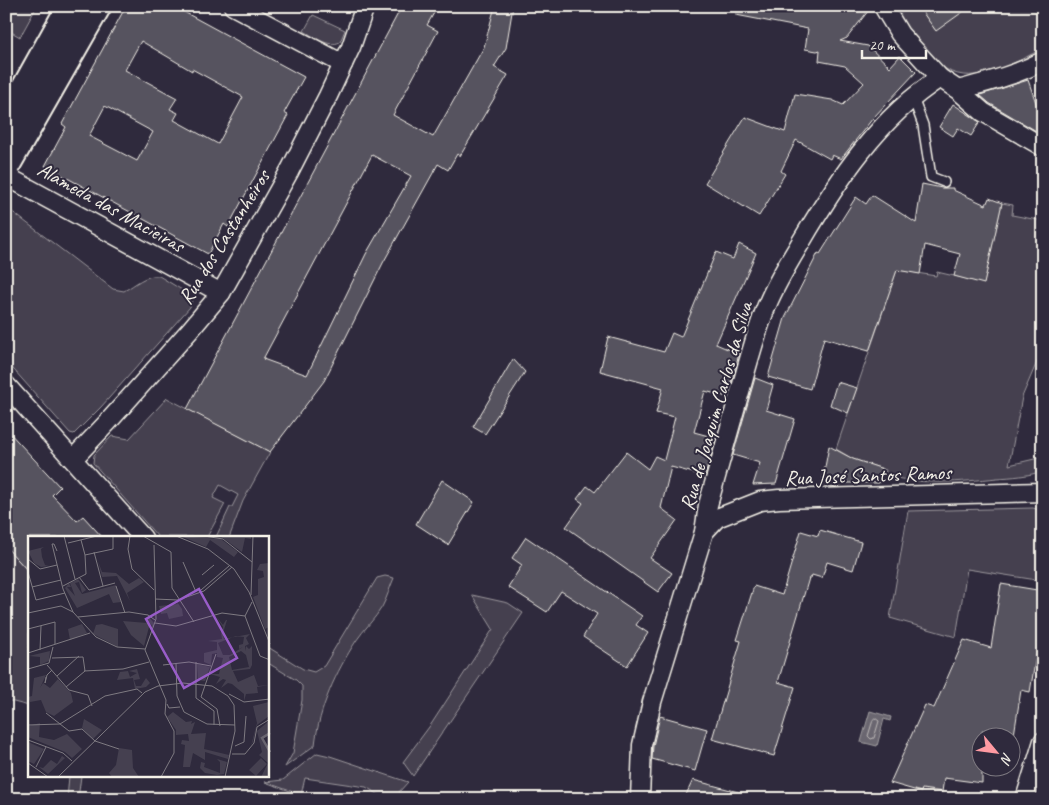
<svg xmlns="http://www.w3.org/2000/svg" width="1049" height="805" font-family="Caveat,sans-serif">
  <rect width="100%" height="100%" fill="#2f2a3d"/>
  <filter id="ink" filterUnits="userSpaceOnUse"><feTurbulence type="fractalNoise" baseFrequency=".02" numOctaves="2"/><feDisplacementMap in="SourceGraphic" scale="10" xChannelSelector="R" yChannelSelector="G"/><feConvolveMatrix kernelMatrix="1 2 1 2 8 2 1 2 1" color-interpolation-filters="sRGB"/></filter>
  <g filter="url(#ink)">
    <!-- green -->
    <g fill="#454050" stroke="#9c989c">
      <polygon points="6,6 37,6 20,37 6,29"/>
      <path d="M915,6H918L936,31L951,6H1041L1043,8V48C1017,62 974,87 946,69C929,59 910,30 897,15Z"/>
      <path d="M313,15L345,30L340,42C328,48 315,37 304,31Z"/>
      <path d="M1002,203L1013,205L1012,215L1043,221V348L1022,397L1009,465L1043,457V471C1028,476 1013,477 997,478C961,482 921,486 885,475L886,470L853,459L836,449L897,270L936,276L937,272L984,283Z"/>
      <path d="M6,207L113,289L124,291C135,285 146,274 159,276L187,293L192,299L190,307L101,407L74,434L70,433L6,361Z"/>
      <polygon points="167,398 270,452 243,501 229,538 216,537 230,507 232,507 238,495 220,485 213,498 225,504 207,537 158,537 93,463 94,455 112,436 129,439"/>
      <polygon points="1033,508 1043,511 1043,581 967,569 956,637 890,618 908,511"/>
      <polygon points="6,547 29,572 29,706 6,700"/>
      <path d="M385,576L394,578C390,587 387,598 382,607C375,619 364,629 356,641C336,672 319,708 315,745L285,767L293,753L302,700V686L296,680L268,663V647L303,669L314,672L324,666L377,578Z"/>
      <polygon points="472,595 508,603 523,613 413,776 403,762 432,723 493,629"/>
      <polygon points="317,753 330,756 408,782 399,792 405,799 386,799 366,787 305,778 300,799 292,799 293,792 265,782 283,780"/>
      <polygon points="69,776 81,776 78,799 67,799"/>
    </g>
    <!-- water -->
    <polygon fill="#6a6670" stroke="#a19ea0" points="870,711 891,717 890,721 884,719 877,746 861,742"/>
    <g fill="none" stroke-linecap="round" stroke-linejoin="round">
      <!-- shore -->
      <polygon stroke="#bdb9b8" stroke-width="1" points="875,718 879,721 874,738 871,739 868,736 873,720"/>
    </g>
    <!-- building -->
    <g fill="#56525f" stroke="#f4f1e8" fill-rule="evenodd">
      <path d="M126,6H173L304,77L284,113L288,115L228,227L224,224L208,254L45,166L66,127L62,124ZM141,41L192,71V69L243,97L218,144L174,120L178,113L170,109L177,98L125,70ZM105,106L153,132L137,161L89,136Z"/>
      <path d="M402,6H438L427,25L438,31L393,115L433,137L484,47L495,6H513L506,48L494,67L508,75L460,156L457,154L448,170L438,164L383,263L324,381L270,452L187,409ZM372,155L411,176L366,254L307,375L263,359Z"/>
      <polygon points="737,6 872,6 847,38 840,41 868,46 890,67 900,56 916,72 873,118 841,159 832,155 830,159 796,140 781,171 785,174 759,216 705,183 745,117 785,132 795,94 832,100 843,105 864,83 845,66 819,61 820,50 817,51 805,49 808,29 736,15"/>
      <polygon points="918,6 971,6 936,31"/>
      <polygon points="1028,80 1040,114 1043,116 1043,135 989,103 980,95"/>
      <polygon points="953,104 980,122 971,136 958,128 953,136 939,127"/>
      <polygon points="922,184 942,188 953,188 953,190 986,205 989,198 1002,203 984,284 954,276 960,254 925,245 920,274 897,270 869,351 824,338 810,389 768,377 785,318 818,253 820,254 856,197 866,204 872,195 916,223"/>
      <polygon points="739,244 756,253 716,344 739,354 727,397 705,391 694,432 716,438 705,476 671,467 661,508 677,520 650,558 672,573 658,592 566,527 583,503 577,499 587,486 595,492 626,452 648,469 655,456 664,460 675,417 656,413 663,388 600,371 608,337 664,352 672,333 681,337 716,252 733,259"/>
      <polygon points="513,359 525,372 485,434 473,427"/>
      <polygon points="755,378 773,385 766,410 795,419 776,484 753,485 760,463 733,455"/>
      <polygon points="837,382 857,388 848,413 830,405"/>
      <polygon points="6,429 60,487 52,495 77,521 83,516 103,538 29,538 29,572 6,547"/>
      <polygon points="829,446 853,459 883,469 879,483 822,483"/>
      <polygon points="442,480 474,502 448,545 416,524"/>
      <polygon points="820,530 861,542 853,570 827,562 822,578 812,575 811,578 809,578 778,682 795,687 774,756 712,739 741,641 737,640 754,586 782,595 801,531 818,536"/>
      <polygon points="526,537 642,616 636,625 648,633 627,666 583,637 597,614 561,591 547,612 508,587 522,565 512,558"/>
      <polygon points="1001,584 1043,591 1043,615 1030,692 1021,690 1014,735 982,730 982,783 944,778 942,792 922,789 921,792 890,783 925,705 934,708 964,640 991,648"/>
      <polygon points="660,716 707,729 695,771 652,759 653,746"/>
      <polygon points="693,780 742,793 741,799 684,799"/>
    </g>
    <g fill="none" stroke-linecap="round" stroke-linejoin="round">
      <defs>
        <polyline id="service" points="913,98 923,125 931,177 944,182"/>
        <g id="minor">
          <polyline points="233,6 343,64"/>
          <polyline points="883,6 900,34 940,78 958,90 983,112 1043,147"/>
          <path d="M958,90C988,82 1016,75 1043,61"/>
          <polyline points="6,176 221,293"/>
          <polyline points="6,385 143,538"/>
          <polyline points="73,459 108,422 191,329 221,293 290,170 328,96 351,47 365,6"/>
          <polyline points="704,532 717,518 760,501 779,499 1043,492"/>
          <path d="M640,799L642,745L652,702L704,532L708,505C719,466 730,427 741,388C749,360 756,332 767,305C776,283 789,262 801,242C837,181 879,117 940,78"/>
          <polyline points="1025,799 1043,741"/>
        </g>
        <g id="secondary">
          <polyline points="6,121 70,6"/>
          <polyline points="6,167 98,6"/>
        </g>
      </defs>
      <!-- service casing -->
      <use href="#service" stroke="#f4f1e8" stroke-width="12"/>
      <!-- minor casing -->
      <use href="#minor" stroke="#f4f1e8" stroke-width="21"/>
      <!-- secondary casing -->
      <use href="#secondary" stroke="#f4f1e8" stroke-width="29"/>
      <!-- service -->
      <use href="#service" stroke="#2f2a3d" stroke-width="9"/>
      <!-- minor -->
      <use href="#minor" stroke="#2f2a3d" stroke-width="18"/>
      <!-- secondary -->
      <use href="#secondary" stroke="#2f2a3d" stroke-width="25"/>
    </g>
  </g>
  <g text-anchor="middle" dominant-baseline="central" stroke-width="4" stroke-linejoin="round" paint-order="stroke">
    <!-- street labels -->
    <g font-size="21" fill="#f4f1e8" stroke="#2f2a3d">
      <text transform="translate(111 207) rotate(29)">Alameda das Macieiras</text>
      <text transform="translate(224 237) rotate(-58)">Rua dos Castanheiros</text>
      <text transform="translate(716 406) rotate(-74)">Rua de Joaquim Carlos da Silva</text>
      <text transform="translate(868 475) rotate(-2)">Rua José Santos Ramos</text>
    </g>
  </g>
  <!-- overview -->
  <g transform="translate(28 536)">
    <rect width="241" height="241" fill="#2f2a3d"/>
    <path d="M153,0L193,3L210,16L206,21L182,4L178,11ZM192,0H223V3L217,2L214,16ZM16,11L13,13L14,21L17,29L21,30L13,31L6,27L0,15ZM70,25L74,36L88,37L101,48L111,42L116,46L99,57L102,65L89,40L74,41ZM241,27V91L237,93L225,61L230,59V43L236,41L235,35L229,34L232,28ZM50,43L58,54L54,57L51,46L47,47L54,58L88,49L93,66L85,67L81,58L49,72L37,52L41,47L43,51H39L47,60L42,47ZM146,64L149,66L154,73L155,80L141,83L139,77L133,78L131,70L150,68ZM120,80L126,87L125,92L123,88L121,91L116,110L103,99L95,85L119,87ZM188,80L195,89L198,84H199L195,97L196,103L222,98L218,102L221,108L217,110L218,115V110L221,113L224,110V129L222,133L205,135L210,146L226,139L230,150L241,149L229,151L230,157L218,158L216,165V158L204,148L200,147L193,152L198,144L195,143L188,148L192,141L182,138H191L195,122L189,121V117L184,118L183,129L176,126V117L189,114V106L180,105L194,103L193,96L195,91ZM208,100L216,101L215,108L211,109V113L215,111L202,119H195L190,107ZM213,115L218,119L221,131L204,134L201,121ZM54,88L59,97L42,104L40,93ZM74,88L90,93V111L65,98L68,89ZM22,115L21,125L12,129V121L1,120ZM169,128L182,131L177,145L170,144ZM109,133L112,143L106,144L108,150H113L118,142L122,147L118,151L107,153L105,142L89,144L92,136L100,135L102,141L109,137L101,135ZM18,139L12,152L15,147L22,152L30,143L43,157L45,166L26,180L18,176L13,164L2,166L0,161L4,160L6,142ZM241,166V180L229,189L225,205L223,210L229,187L225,170ZM145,176L158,186L164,185L163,188L167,186L163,198L178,197L176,213L201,219L200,223L177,216V224L165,217L162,231H155L157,209L153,208L154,204L161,205L160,198L148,199V194L139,181ZM56,183L74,194L65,203L54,192ZM241,185V199L235,203L241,213V241H233L240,227L231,219L234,216L229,195ZM12,187L11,201L26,204L39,198L54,213L44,222L37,216L0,201V190ZM0,206L16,213L6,228L0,225ZM91,212L104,214L105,232L111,241H84L81,237L88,229ZM34,220L37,222L20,238L11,231L15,232L23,224L29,228ZM233,222L239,228L228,240L221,234ZM189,223L199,226L196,238L189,239L177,237L172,232L173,226L177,227L176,231L192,237V226Z" fill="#454050" fill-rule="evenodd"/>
    <path fill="none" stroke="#6a6670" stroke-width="2.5" d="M242,197L234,202L242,216"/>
    <path fill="none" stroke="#7e7a81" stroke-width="1" d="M36,0L47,43M102,0L100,13L104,33L126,54M115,0L143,16L144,52L166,86M148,0L180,13L206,33L221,56L242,108M176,0L195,3L224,26M53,4L57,19M40,7L69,0M126,9L128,83L117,114L138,164L137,178L146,195V217L133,241M29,15L26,8H24L35,53L45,76M66,16L75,50M0,23L12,33L29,29M155,26L168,56M0,36L8,64L37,57M174,39L186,29M51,41L61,54L87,47M35,50L58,38L57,19L85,13V0M88,50L97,77M4,51L33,44M173,54L201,30M223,59L225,0M127,63L150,64L176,55L204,31M0,77L33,70L45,76L68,101L89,111L117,113M217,80L232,120L242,124M217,80L224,66M50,81L101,76L120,79L127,84M127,87L148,90L194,77L217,80M0,93L27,86V108M12,114L13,90M0,117L62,97M188,118L173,161L189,173L192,190M24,122L55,121L57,135L38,151M168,126V162L186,175V189M148,127L149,160L156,176L179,188L207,189M19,129L41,154L60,159L64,170M135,129L161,126L183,130M0,133L21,127L25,111M56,135L95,133L121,126M29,140L51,120M18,141L17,147L19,139L24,134M201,158L216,166L242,163M139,168L141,172L152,171M18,177L41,195L54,193L67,205L91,213M0,189L32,188L77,160L109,153L114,157M0,204L35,217L44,225M207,210L216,206L218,180M204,218H217L226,207L229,191L242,183M0,227L20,241M8,231L18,211M30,241L117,156L130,150L155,147L184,150L200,160L206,169L207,195L197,241"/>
    <path fill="#995dc9" fill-opacity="0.15" stroke="#995dc9" stroke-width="2.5" d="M171,53L209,122L156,152L118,83Z"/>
    <rect width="241" height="241" fill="none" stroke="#f4f1e8" stroke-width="2.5"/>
  </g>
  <!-- margin -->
  <rect width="1049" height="805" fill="none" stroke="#2f2a3d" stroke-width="25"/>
  <rect x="12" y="12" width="1024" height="780" fill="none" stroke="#f4f1e8" stroke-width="2" filter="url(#ink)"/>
  <!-- north arrow -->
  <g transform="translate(996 752) rotate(119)"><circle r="24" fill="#2f2a3d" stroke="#7e7a81"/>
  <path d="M0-4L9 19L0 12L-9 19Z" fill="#ff9aa2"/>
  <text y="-8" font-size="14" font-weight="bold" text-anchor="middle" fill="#f4f1e8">N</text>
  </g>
  <!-- scale -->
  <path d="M862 50v8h64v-8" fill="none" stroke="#f4f1e8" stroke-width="2.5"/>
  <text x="869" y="50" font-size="15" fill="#f4f1e8" stroke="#2f2a3d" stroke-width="4" paint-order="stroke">20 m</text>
</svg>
